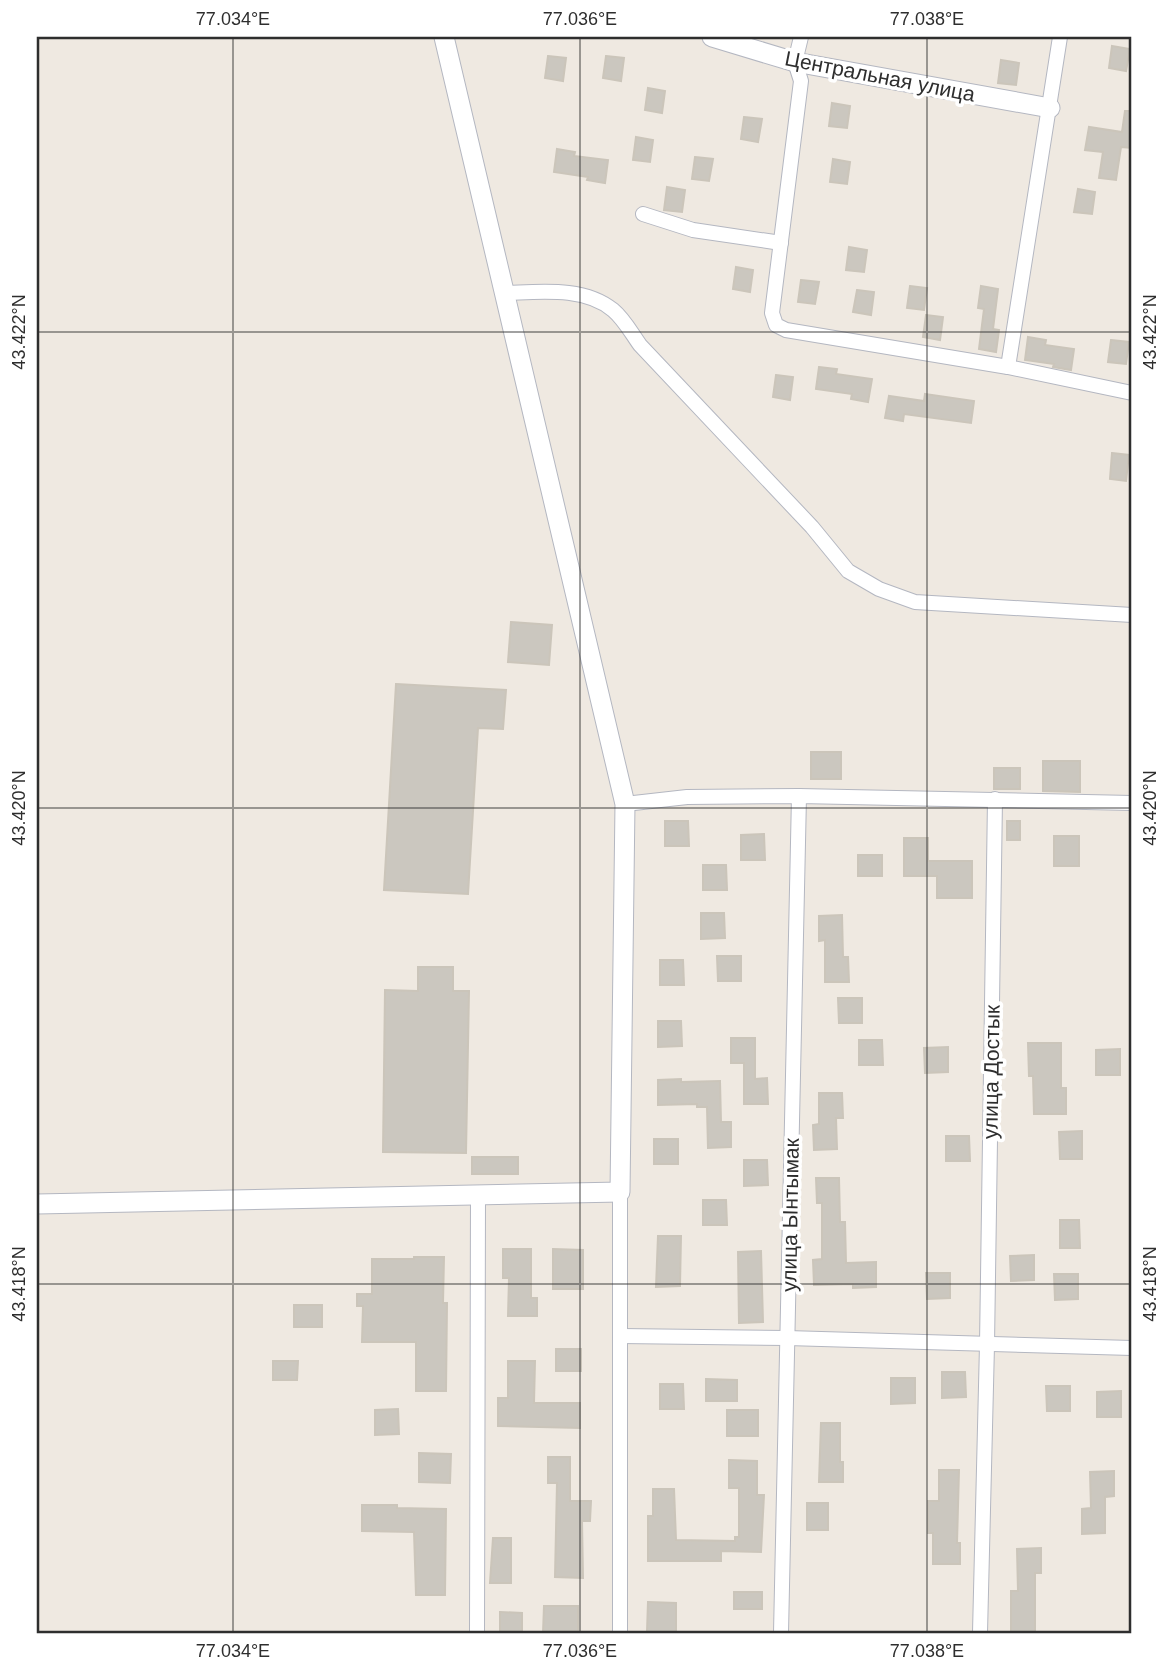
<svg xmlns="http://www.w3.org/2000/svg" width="1169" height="1670" font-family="Helvetica,sans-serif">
  <rect width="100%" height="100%" fill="#efe9e1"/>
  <!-- building -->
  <g fill="#cbc7bf" stroke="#cbc5ba" stroke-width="2">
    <polygon points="1112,46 1130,49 1126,71 1109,68"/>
    <polygon points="548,56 566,58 563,81 545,78"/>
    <polygon points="606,56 624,58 621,81 603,78"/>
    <polygon points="1001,60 1019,63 1016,85 998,83"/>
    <polygon points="648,88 665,91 662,113 645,110"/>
    <polygon points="832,103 850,106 847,128 829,126"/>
    <polygon points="1125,111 1132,111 1132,148 1121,147 1116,180 1099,178 1103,152 1085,150 1089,127 1122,132"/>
    <polygon points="744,117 762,119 758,142 741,139"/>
    <polygon points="636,137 653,140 650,162 633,160"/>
    <polygon points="557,149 575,152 574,156 608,160 605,183 587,180 588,177 554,172"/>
    <polygon points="695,157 713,159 709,181 692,179"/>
    <polygon points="833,159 850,162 847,184 830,182"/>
    <polygon points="667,187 685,190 682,212 664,210"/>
    <polygon points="1078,189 1095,192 1092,214 1074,212"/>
    <polygon points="849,247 867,250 864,272 846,270"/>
    <polygon points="736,267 753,270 750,292 733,289"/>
    <polygon points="801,280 819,282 815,304 798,302"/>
    <polygon points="910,286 927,288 924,310 907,308"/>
    <polygon points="981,286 998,289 993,329 999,330 996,352 979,349 984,309 978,308"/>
    <polygon points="857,290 874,292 871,315 853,312"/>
    <polygon points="926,315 943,317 940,340 923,337"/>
    <polygon points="1028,337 1046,340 1045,345 1074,349 1071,370 1053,367 1054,364 1025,360"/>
    <polygon points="1111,340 1129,342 1126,364 1108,362"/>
    <polygon points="819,367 837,369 836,374 872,379 868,402 851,399 852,394 816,389"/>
    <polygon points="776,375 793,377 790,400 773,397"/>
    <polygon points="925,394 974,401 971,423 904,414 903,421 885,418 889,396 924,401"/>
    <polygon points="1112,453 1129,455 1126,481 1110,479"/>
    <polygon points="511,622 552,625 549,665 508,662"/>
    <polygon points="396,684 506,690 503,729 478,728 468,894 384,890"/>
    <rect x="811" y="752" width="30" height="27"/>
    <polygon points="1043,761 1080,761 1080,792 1043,791"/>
    <rect x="994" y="768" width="26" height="21"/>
    <polygon points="665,821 688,821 689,846 665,846"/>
    <rect x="1007" y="821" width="13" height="19"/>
    <polygon points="764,834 765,860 741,860 741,835"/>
    <rect x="1054" y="836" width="25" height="30"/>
    <polygon points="904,838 928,838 928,861 972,861 972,898 937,898 937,876 904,876"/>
    <rect x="858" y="855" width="24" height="21"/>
    <polygon points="703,865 726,865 727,890 703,890"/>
    <polygon points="701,913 724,913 725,938 701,939"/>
    <polygon points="842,915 843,957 848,957 849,982 825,982 825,940 819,941 819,916"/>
    <polygon points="717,956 741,956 741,981 718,981"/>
    <polygon points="660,960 683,960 684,985 660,985"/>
    <polygon points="418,967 453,967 453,991 469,991 466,1153 383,1152 385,990 418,991"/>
    <polygon points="838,998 862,998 862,1023 839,1023"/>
    <polygon points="658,1021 681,1021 682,1046 658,1047"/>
    <polygon points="731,1038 755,1038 755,1079 767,1078 768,1104 744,1104 744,1063 731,1063"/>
    <polygon points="859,1040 882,1040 883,1065 859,1065"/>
    <polygon points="1028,1043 1061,1043 1061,1088 1066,1088 1066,1114 1034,1114 1033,1076 1029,1076"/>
    <polygon points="948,1047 948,1072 925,1073 924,1048"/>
    <polygon points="1120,1049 1120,1075 1096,1075 1096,1050"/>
    <polygon points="681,1079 681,1082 720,1081 721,1122 731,1122 731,1147 708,1148 707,1107 697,1107 697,1104 658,1105 658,1080"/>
    <polygon points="819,1093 842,1093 843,1118 836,1118 837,1149 814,1150 813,1125 819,1124"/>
    <polygon points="1082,1131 1082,1159 1060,1159 1059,1132"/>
    <polygon points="946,1136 969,1136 970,1161 946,1161"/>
    <rect x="654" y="1139" width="24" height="25"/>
    <rect x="472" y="1157" width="46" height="17"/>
    <polygon points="744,1160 767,1160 768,1185 744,1186"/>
    <polygon points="816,1178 839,1178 840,1222 845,1222 846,1263 876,1262 876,1287 853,1288 853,1284 814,1285 813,1260 822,1259 822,1203 817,1203"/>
    <polygon points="703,1200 726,1200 727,1225 703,1225"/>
    <polygon points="1060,1220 1079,1220 1080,1248 1060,1248"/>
    <polygon points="658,1236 681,1236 680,1286 656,1287"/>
    <polygon points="503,1249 531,1249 531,1298 537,1298 537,1316 508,1316 509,1278 503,1278"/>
    <polygon points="553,1249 583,1250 583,1289 553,1289"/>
    <polygon points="761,1251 763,1322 739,1323 738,1252"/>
    <polygon points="1034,1255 1034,1280 1011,1281 1010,1256"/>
    <polygon points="414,1257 444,1257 443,1303 447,1303 446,1391 416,1391 416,1342 362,1342 363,1306 357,1306 357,1294 372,1294 372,1259 414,1259"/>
    <polygon points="926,1273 950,1273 950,1298 927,1299"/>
    <polygon points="1054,1274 1078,1274 1078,1299 1055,1300"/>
    <rect x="294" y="1305" width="28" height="22"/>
    <rect x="556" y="1349" width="25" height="22"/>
    <polygon points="273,1361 298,1361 297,1380 273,1380"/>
    <polygon points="508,1361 535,1361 534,1403 580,1403 580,1428 498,1426 498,1398 508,1398"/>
    <polygon points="942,1372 965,1372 966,1397 942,1398"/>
    <polygon points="891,1378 915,1378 915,1403 891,1404"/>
    <polygon points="706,1379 737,1380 737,1401 706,1401"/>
    <polygon points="660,1384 683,1384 684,1409 660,1409"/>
    <polygon points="1046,1386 1070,1386 1070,1411 1047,1411"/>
    <polygon points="1121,1391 1121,1417 1097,1417 1097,1392"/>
    <polygon points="398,1409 399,1434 375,1435 375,1410"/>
    <rect x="727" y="1410" width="31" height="26"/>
    <polygon points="821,1423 840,1423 840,1462 843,1462 843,1482 819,1482"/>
    <polygon points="419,1453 451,1454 450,1483 419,1482"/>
    <polygon points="548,1457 570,1457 570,1501 591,1501 590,1521 582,1521 583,1578 555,1577 557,1483 548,1483"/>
    <polygon points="729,1460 757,1461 757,1495 764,1495 761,1552 721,1551 721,1561 648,1561 648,1516 653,1516 653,1489 674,1489 676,1540 735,1541 735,1537 739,1537 739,1488 729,1488"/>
    <polygon points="939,1470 959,1470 957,1543 960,1543 960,1564 933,1564 933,1533 928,1533 928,1501 939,1501"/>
    <polygon points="1114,1471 1114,1496 1105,1497 1105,1533 1082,1534 1082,1509 1091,1508 1090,1472"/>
    <rect x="807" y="1503" width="21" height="27"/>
    <polygon points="362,1505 397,1505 397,1508 446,1509 445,1595 416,1595 414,1532 362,1531"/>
    <polygon points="493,1538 511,1538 511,1583 490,1583"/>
    <polygon points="1041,1548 1041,1573 1035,1573 1035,1633 1011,1633 1011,1591 1018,1591 1017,1549"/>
    <rect x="734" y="1592" width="28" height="17"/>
    <polygon points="648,1602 676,1603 676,1632 647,1632"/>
    <polygon points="544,1606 578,1606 578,1633 543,1633"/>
    <polygon points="500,1612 522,1613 522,1633 500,1633"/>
  </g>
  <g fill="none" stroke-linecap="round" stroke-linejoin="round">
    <defs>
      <g id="street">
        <polyline points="801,37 795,62 801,81 772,313 776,325 786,330 1008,367 1132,393"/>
        <polyline points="643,214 693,230 781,243"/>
        <path d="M505,293C539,292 584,286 613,310C624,319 632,334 640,345L812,527L848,571L879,589L915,602L1132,615"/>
        <polyline points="1008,367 1060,37"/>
        <polyline points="625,804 687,797 799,796 1132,803"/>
        <polyline points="620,1192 620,1633"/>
        <polyline points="620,1336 787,1338 1132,1348"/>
        <polyline points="477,1633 478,1196"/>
        <polyline points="781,1633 799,796"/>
        <polyline points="980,1633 987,1345 995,799"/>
      </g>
      <g id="secondary">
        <polyline points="712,37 795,62 1050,108"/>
        <polyline points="37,1204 620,1192 625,804 444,37"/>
      </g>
    </defs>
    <!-- street casing -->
    <use href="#street" stroke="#b4b7c1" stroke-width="16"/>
    <!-- secondary casing -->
    <use href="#secondary" stroke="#b4b7c1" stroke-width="21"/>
    <!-- street -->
    <use href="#street" stroke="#fff" stroke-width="14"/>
    <!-- secondary -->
    <use href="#secondary" stroke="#fff" stroke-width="19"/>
  </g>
  <!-- ticks -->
  <path fill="none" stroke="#2e2e2e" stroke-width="2" stroke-opacity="0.45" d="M233,37V1633M580,37V1633M927,37V1633M37,332H1132M37,808H1132M37,1284H1132"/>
  <g text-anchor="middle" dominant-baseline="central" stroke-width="7" stroke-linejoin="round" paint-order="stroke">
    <!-- street labels -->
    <g font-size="21" fill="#2e2e2e" stroke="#fff">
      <text transform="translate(880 76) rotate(11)">Центральная улица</text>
      <text transform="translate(991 1072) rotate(-89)">улица Достык</text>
      <text transform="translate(790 1215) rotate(-89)">улица Ынтымак</text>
    </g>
  </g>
  <!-- border -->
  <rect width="1169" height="1670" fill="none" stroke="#ffffff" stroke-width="77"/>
  <rect x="38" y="38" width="1092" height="1594" fill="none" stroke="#2e2e2e" stroke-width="2.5"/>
  <g font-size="18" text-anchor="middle" fill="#2e2e2e">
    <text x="233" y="25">77.034°E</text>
    <text x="580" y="25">77.036°E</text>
    <text x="927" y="25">77.038°E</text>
    <text transform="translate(19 332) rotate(-90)" y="6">43.422°N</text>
    <text transform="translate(1150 332) rotate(-90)" y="6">43.422°N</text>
    <text transform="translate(19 808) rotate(-90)" y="6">43.420°N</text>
    <text transform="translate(1150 808) rotate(-90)" y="6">43.420°N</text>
    <text transform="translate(19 1284) rotate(-90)" y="6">43.418°N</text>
    <text transform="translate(1150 1284) rotate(-90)" y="6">43.418°N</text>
    <text x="233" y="1657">77.034°E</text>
    <text x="580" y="1657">77.036°E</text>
    <text x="927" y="1657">77.038°E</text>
  </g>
</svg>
